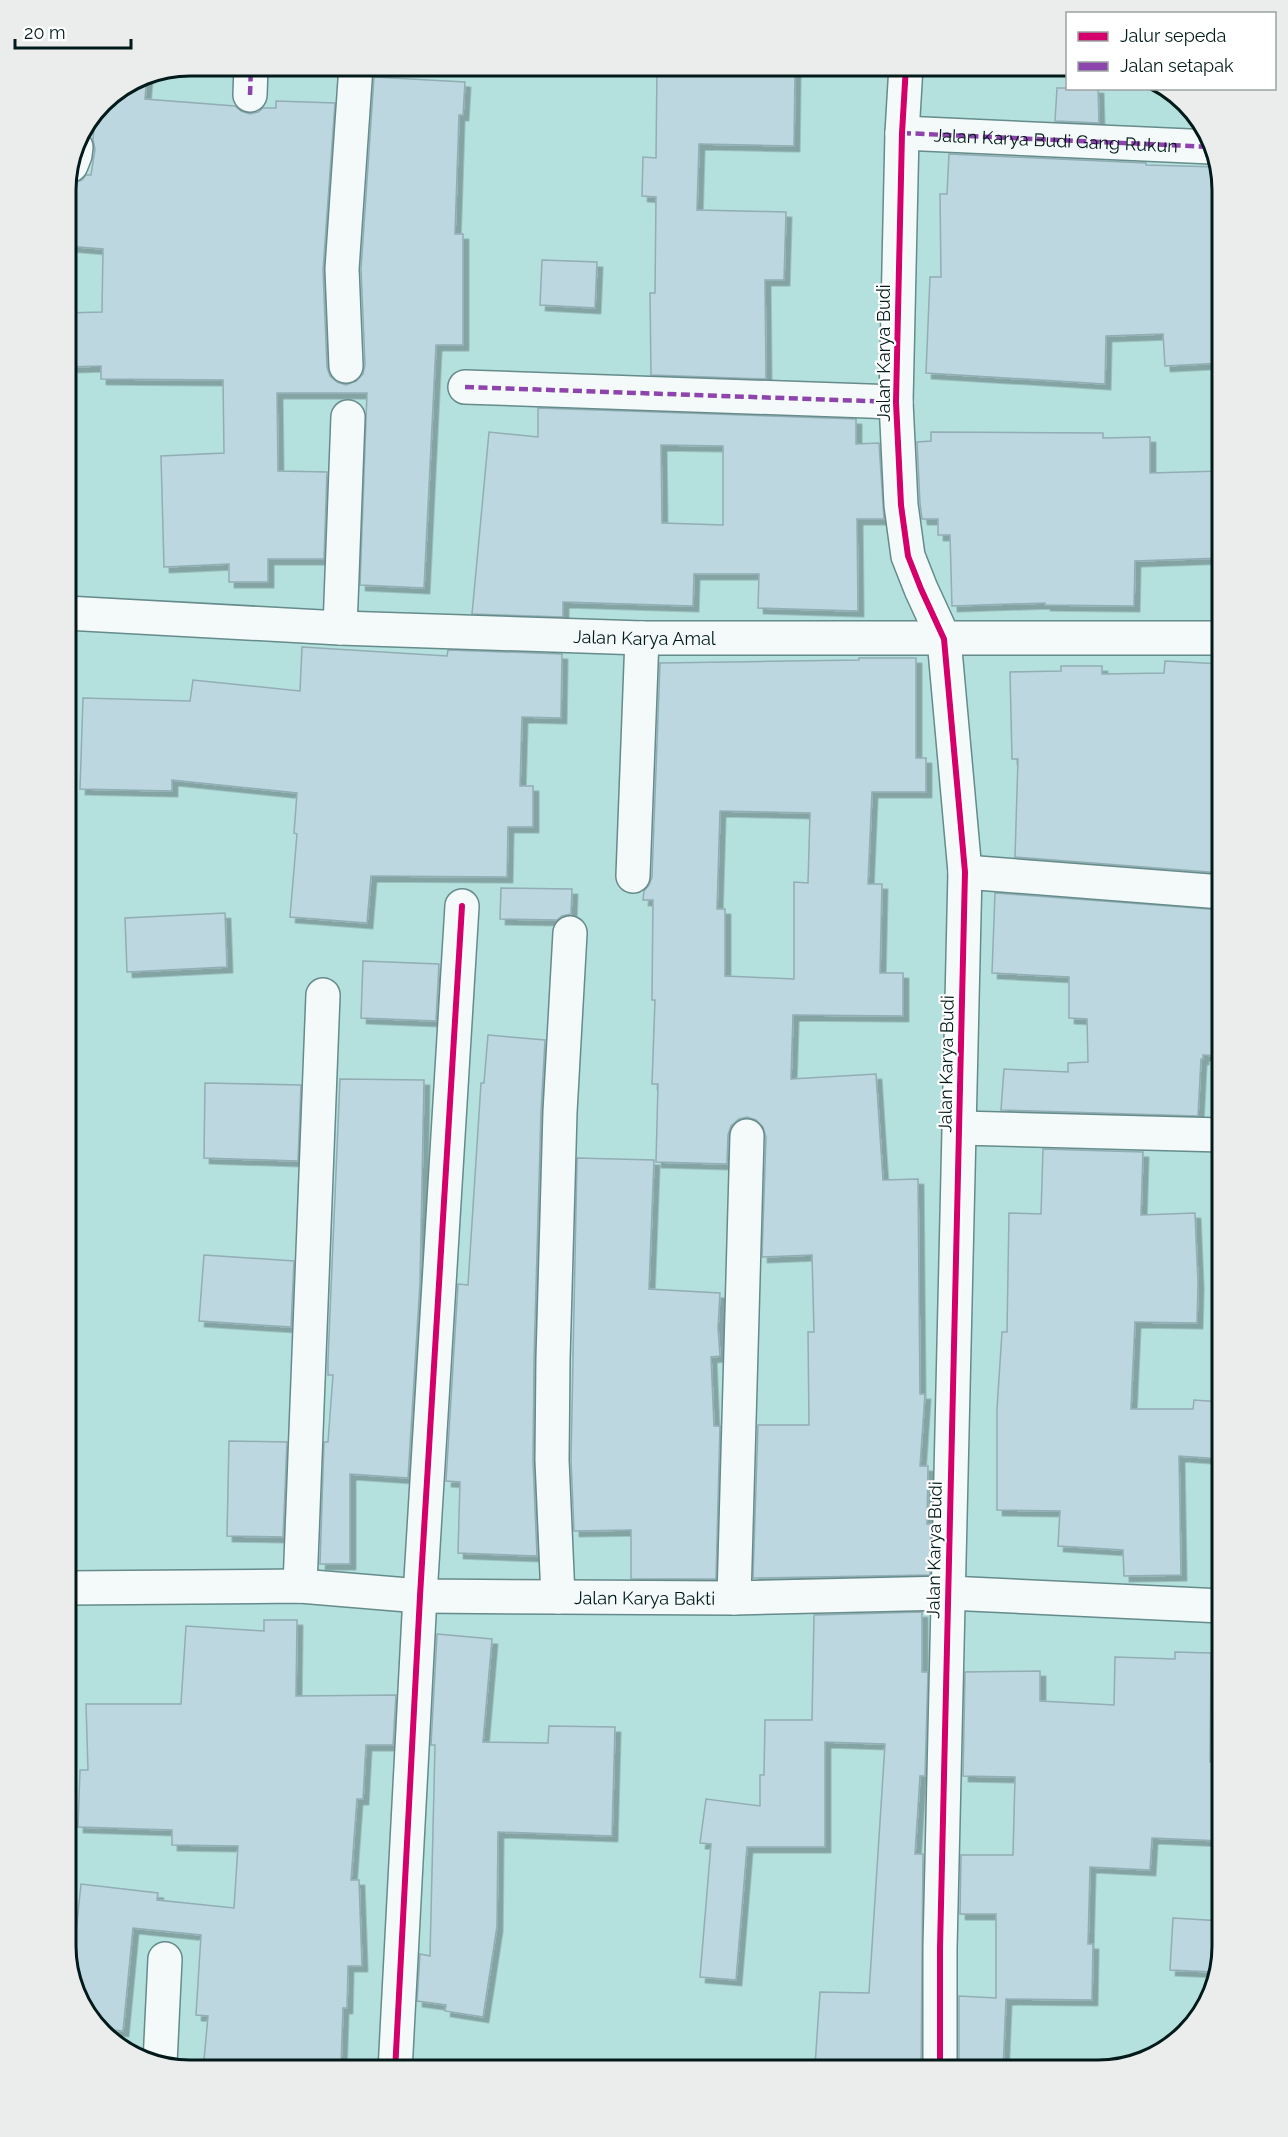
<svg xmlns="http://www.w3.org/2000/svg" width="1288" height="2137" font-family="Raleway,sans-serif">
  <defs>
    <filter id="shadow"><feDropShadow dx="5.5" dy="5.5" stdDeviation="0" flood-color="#0004"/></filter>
  </defs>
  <rect width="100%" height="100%" fill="#b4e0de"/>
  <!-- building -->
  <g fill="#bcd7df" stroke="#92adb4" stroke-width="1.5" fill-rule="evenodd" filter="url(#shadow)">
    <polygon points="657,68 795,71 794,146 699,144 697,210 786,212 784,280 765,280 766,379 651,375 650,293 655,293 656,197 642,196 643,157 656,158"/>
    <polygon points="143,75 147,75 145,99 235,106 241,111 250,114 258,112 263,108 276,108 276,101 335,103 323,270 327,367 330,376 337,382 346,385 356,381 363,374 365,365 361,269 374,77 465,82 463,115 459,115 455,234 463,234 463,345 436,345 424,588 360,585 367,393 277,393 278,471 327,472 324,559 268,559 268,582 229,582 229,564 164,567 161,456 224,453 223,380 101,379 101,366 66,367 66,313 102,312 103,249 66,246 66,183 74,183 82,180 86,175 91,175 95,149 93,140 95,113 103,102"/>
    <polygon points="1057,88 1098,88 1099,123 1055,121"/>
    <polygon points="949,154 1146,163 1146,165 1217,167 1222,190 1222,363 1165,366 1163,334 1106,336 1105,384 926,373 930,277 941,277 940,194 947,194"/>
    <polygon points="542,260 597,262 595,308 540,305"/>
    <path d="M538,408L856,419V444L879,443L884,519H857L858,611L758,608L759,574H694L693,606L563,602V617L472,614L489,432L538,437ZM661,445L723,446V525L662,523Z"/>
    <polygon points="931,432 1103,433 1103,438 1150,437 1150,473 1222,471 1222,558 1135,561 1134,606 1045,605 1045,603 952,606 950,535 938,535 938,519 922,519 920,503 917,442 931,441"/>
    <polygon points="302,647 447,656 448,650 562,654 561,718 522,717 520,786 533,786 533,827 508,827 507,877 371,876 367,923 290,917 297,834 294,833 297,793 172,780 172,791 80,789 83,698 190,701 193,680 300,691"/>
    <path d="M859,658H916V758H926V792H872L868,884H882L880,973H903V1016L793,1015L791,1079L876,1074L883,1180L918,1179L920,1394H925L920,1466H928L927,1524H931L930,1575L753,1578L758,1425H809L808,1332H814L812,1255L762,1257L766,1137L763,1127L756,1120L747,1117L739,1119L731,1126L728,1135L727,1164L656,1162L658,1084H652L655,1000H652L653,900H643L644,891L649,885L652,877L660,663L859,660ZM720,811L810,813L808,883L794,882V979L725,976V909H717Z"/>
    <polygon points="1165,661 1222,664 1218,778 1222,778 1222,873 1015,857 1018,759 1012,759 1010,672 1061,671 1061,666 1102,666 1102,674 1164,673"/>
    <polygon points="501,888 572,889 571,914 562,916 557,920 500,919"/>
    <polygon points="995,893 1222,910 1222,1056 1203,1055 1203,1059 1201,1059 1198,1116 1001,1110 1004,1069 1068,1072 1068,1063 1088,1062 1087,1019 1069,1018 1069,977 992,973"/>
    <polygon points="225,913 227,967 127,972 125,918"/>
    <polygon points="363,961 439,964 436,1021 361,1018"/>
    <polygon points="488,1035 545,1040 541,1111 534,1358 533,1461 537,1556 458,1553 460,1482 446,1481 458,1284 468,1285 481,1083 484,1083"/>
    <polygon points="340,1079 424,1080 420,1283 408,1478 350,1474 350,1564 320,1564 324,1442 328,1442 333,1375 328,1375 328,1360"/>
    <polygon points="205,1083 301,1085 298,1161 204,1158"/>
    <polygon points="1043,1149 1143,1152 1141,1215 1195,1213 1198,1283 1197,1323 1135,1322 1131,1409 1193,1409 1194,1400 1222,1402 1222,1459 1179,1456 1181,1575 1124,1576 1123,1550 1058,1546 1060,1511 997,1510 997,1409 1002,1332 1007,1332 1009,1213 1041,1214"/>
    <polygon points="577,1158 654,1160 649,1289 720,1293 718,1328 720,1356 711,1357 714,1426 720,1426 716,1579 631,1579 631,1530 574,1531 571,1460"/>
    <polygon points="204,1255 294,1261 291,1327 199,1321"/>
    <polygon points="229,1441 287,1442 283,1537 227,1536"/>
    <polygon points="922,1612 922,1672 928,1672 925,1776 920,1776 915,1854 923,1854 921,2069 856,2067 856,2070 815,2066 820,1992 869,1993 885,1744 825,1742 825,1847 747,1847 736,1980 700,1977 711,1844 700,1843 706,1799 760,1806 760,1775 764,1775 765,1720 812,1720 814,1615"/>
    <polygon points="264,1620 297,1620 296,1696 396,1695 393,1745 366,1745 363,1799 357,1799 351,1880 359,1880 362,1966 348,1966 347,2008 343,2008 341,2065 264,2063 263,2071 203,2071 208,2016 196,2015 201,1935 133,1928 123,2031 103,2029 79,2002 67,1951 74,1951 81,1884 158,1893 157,1900 234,1908 238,1846 172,1845 172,1830 78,1827 80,1770 88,1770 86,1704 181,1704 186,1626 264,1631"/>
    <polygon points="437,1634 492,1639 483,1742 548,1743 549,1726 615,1727 612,1836 498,1832 497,1926 483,2017 445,2011 446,2005 417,2001 420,1954 430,1956 435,1745 431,1745"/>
    <polygon points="1175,1652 1211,1653 1210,1762 1213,1762 1212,1808 1222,1808 1222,1841 1152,1838 1150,1870 1090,1867 1088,1944 1093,1944 1092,2000 1006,1999 1003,2071 959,2070 959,1996 996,1998 996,1914 960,1914 961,1855 1013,1855 1015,1777 963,1776 965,1672 1040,1671 1040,1701 1114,1705 1115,1657 1175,1659"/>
    <polygon points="1173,1918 1222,1921 1222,1947 1214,1972 1170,1970"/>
  </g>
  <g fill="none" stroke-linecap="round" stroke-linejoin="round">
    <defs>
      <g id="street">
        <polyline points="906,66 902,133 896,402 901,505 908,556 921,589 944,639 965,872 940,1948 940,2071"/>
        <polyline points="250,95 251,66"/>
        <polyline points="902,133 1212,147"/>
        <polyline points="71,165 75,155 76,147"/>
        <polyline points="346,366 342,269 356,66"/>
        <polyline points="465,387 896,402"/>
        <path id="s1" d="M66,613L340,628L642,638H1222"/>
        <polyline points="340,628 348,417"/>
        <polyline points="965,872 1222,892"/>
        <polyline points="633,876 642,638"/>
        <polyline points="960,1128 1222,1135"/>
        <polyline points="300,1586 323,995"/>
        <path id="s2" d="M66,1588L300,1586L420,1596L558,1597L734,1598L948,1593L1222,1606"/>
        <polyline points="558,1597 552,1460 553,1359 560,1112 570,933"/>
        <polyline points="734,1598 747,1136"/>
        <polyline points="160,2063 165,1959"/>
        <polyline points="395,2071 420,1596 462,906"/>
      </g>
    </defs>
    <!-- street casing -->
    <use href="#street" stroke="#658b8a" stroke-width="36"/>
    <!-- street -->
    <use href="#street" stroke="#f4fafa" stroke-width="33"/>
    <!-- quiet -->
    <g stroke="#8e44ad" stroke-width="4.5" stroke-dasharray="9 4.5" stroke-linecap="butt">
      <polyline points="250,95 251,66"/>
      <path id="s3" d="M902,133L1212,147"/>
      <polyline points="71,165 75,155 76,147"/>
      <polyline points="465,387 896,402"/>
    </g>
    <defs>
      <g id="cycleway">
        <polyline points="906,66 902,133 896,402 901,505 908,556 921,589 944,639 965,872 940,1948 940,2071"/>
        <polyline points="395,2071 420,1596 462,906"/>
      </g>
    </defs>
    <!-- cycleway casing -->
    <use href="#cycleway" stroke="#fff" stroke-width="10"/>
    <!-- cycleway -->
    <use href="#cycleway" stroke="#d6006c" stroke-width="6"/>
  </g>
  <g text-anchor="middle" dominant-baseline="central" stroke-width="4.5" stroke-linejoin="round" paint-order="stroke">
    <!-- street labels -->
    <g font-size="18" fill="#021a19" stroke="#fff">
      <text stroke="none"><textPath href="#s3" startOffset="154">Jalan Karya Budi Gang Rukun</textPath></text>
      <text transform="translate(883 353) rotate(-90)">Jalan Karya Budi</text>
      <text stroke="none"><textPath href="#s1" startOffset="579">Jalan Karya Amal</textPath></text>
      <text transform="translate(946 1064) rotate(-89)">Jalan Karya Budi</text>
      <text transform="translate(934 1550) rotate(-89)">Jalan Karya Budi</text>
      <text stroke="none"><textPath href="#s2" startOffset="579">Jalan Karya Bakti</textPath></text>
    </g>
  </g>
  <!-- crop -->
  <path d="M0 0H1288V2137H0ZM190 76H1098A114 114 0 0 1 1212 190V1946A114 114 0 0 1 1098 2060H190A114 114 0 0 1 76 1946V190A114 114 0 0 1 190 76Z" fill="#ebeded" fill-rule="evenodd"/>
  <path fill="none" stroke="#021a19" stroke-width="3" d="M190 76H1098A114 114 0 0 1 1212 190V1946A114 114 0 0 1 1098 2060H190A114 114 0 0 1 76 1946V190A114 114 0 0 1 190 76Z"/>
  <!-- legend -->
  <rect x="1066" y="12" width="210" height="78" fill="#ffffff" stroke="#9aa3a3" stroke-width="1.5"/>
  <rect x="1078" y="32" width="30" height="9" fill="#d6006c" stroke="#9aa3a3" stroke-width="1.5"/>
  <text x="1120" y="42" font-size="18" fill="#021a19">Jalur sepeda</text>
  <rect x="1078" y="62" width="30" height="9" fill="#8e44ad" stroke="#9aa3a3" stroke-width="1.5"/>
  <text x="1120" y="72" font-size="18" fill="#021a19">Jalan setapak</text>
  <!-- scale -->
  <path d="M15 39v9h116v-9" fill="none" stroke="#021a19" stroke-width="3"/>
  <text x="24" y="39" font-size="18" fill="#021a19" stroke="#ffffff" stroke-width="4.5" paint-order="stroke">20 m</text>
</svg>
